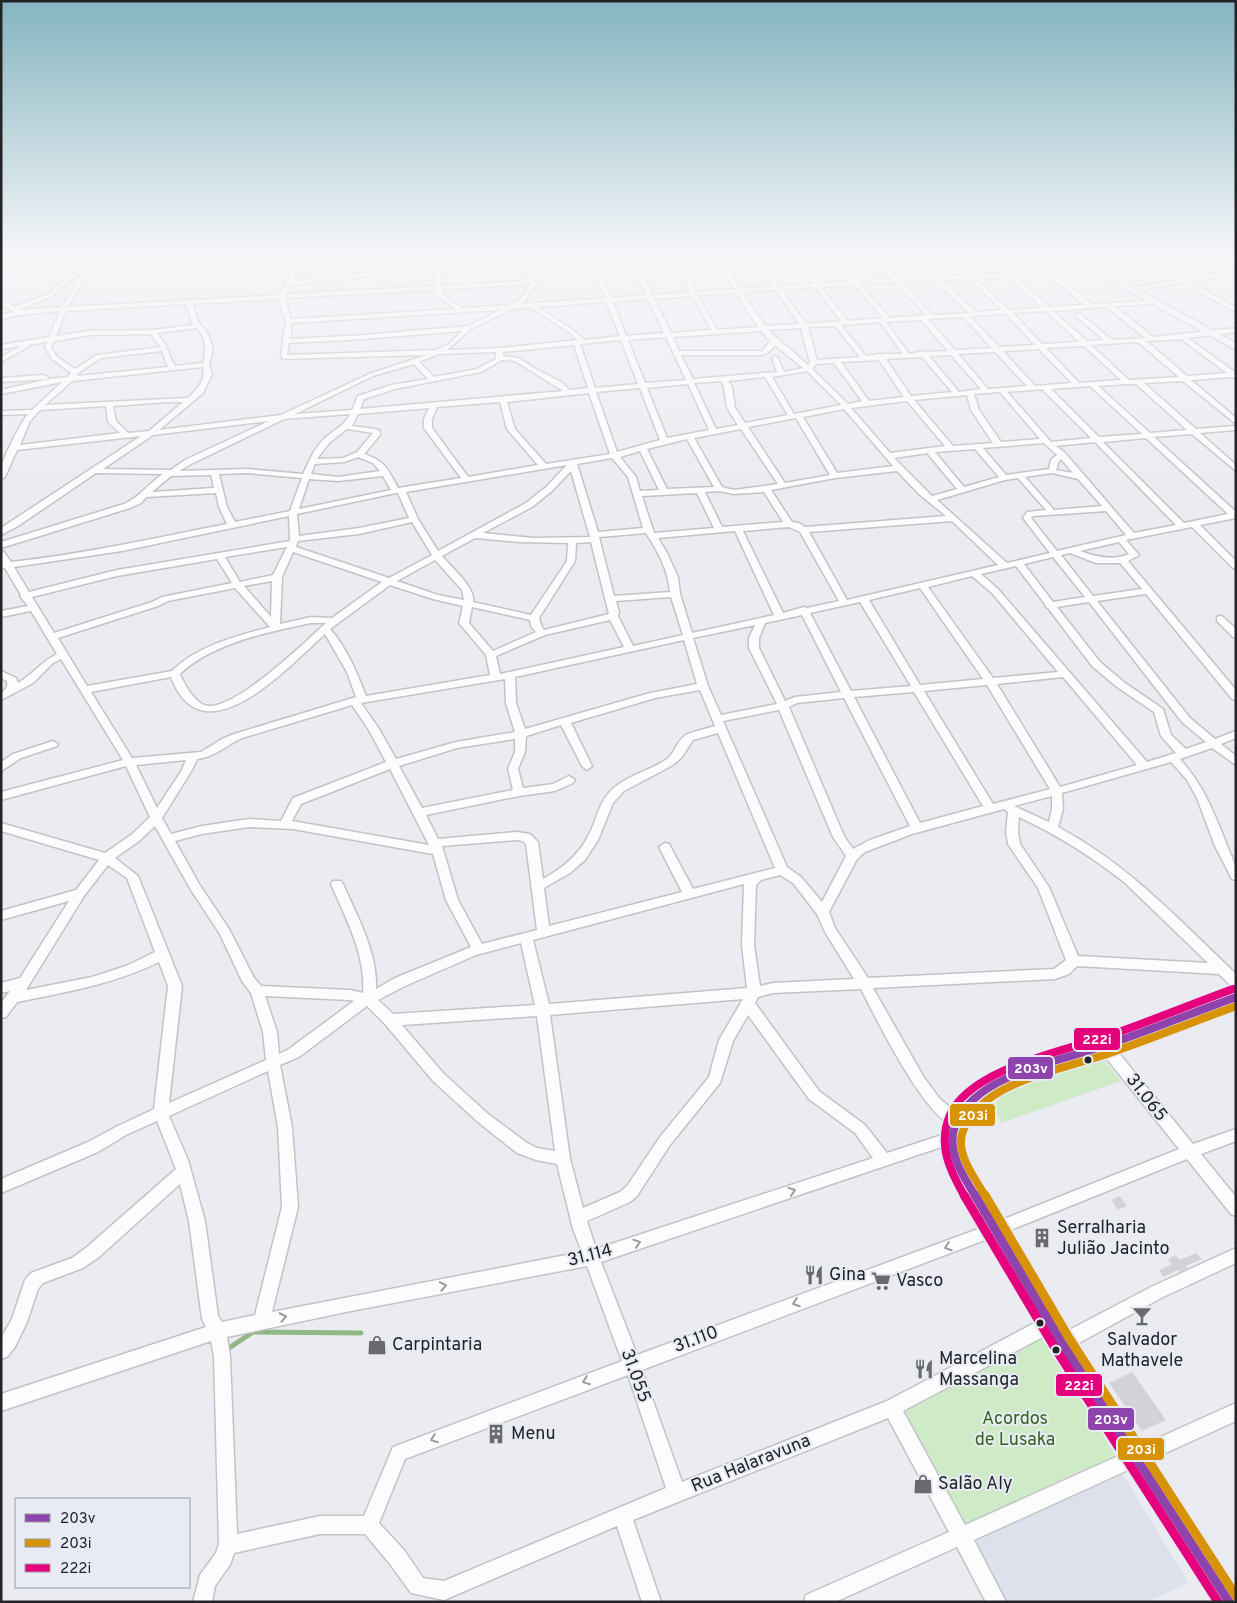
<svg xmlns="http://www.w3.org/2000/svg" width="1237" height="1603" font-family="Overpass,sans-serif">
  <rect width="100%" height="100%" fill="#ebecf1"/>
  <!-- built -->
  <polygon fill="#dde1ec" points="1123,1475 1189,1583 1146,1602 1006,1602 973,1537"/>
  <!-- green -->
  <g fill="#ceeac7">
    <polygon points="1100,1056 1121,1081 1001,1123 994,1106 1001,1095 1051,1073"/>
    <polygon points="1041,1334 1118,1460 965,1530 900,1412"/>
  </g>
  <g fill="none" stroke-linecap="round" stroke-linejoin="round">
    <!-- stream -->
    <polyline stroke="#91b784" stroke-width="5" points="226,1350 253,1332 361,1333"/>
  </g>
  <!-- building -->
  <g fill="#d2d3d6">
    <polygon points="1120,1196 1127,1206 1118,1210 1111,1200"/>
    <polygon points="1042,1229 1051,1244 1042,1247 1033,1232"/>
    <polygon points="1196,1253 1202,1259 1186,1266 1188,1268 1179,1272 1178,1270 1163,1277 1159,1270 1172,1264 1168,1260 1175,1255 1180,1260"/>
    <polygon points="1132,1372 1166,1420 1142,1431 1109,1383"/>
  </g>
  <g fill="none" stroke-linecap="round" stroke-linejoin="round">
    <defs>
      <g id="street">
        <polygon points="15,258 23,258 1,268 1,264"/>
        <path d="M91,258H97L68,307L279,295L290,276L294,258H300L299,264L352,263L357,258H363L354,267L298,268L293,281L372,272L433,269V264L436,258H442L439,264V268L587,260L590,262L587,264L440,272L441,286L519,281L557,271L592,265L591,262L594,260L598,264L676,258H716L680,262L696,292L734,289L717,258H723L740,289L774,286L754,258H760L779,286L813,284L793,258H799L819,283L851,281L831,258H837L857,281L892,279L873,258H879L899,279L932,277L913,258H919L939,277L966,275L948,258H955L973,275L1005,273L989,258H996L1012,273L1044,271L1029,258H1036L1092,304L1154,301L1155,302L1152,304L1115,306L1153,337L1236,328V332L1188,338L1236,373V379L1232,377L1191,380L1236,418V424L1183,381L1144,383L1196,429L1236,426V430L1200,433L1236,465V471L1192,434L1154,437L1236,512V518L1200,525L1236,561V569L1233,568L1192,527L1126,540L1139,555L1128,561L1236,690V700L1232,699L1146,594L1097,601L1190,718L1215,739L1236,731V738L1221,744L1236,756V765L1212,748L1180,759C1203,785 1212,808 1225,840C1231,858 1236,860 1236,880L1232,879L1215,846L1197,798L1187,780L1171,762L1062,793L1063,809L1058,827C1128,864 1179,920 1236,974V987L1231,986L1219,974L1077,966L1069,974L1055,979L873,988L923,1076L939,1098L962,1118L964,1122L962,1126C933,1137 873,1012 861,989L773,993L758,997L755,1003L819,1091L865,1125L887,1153L951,1132L956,1134L958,1138L956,1142L601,1262L637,1355L989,1225L1179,1149L1099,1049L1097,1045L1099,1041L1104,1039L1109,1041L1193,1144L1236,1129V1141L1201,1154L1236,1197V1216L1231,1214L1187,1159L998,1235L642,1370L682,1482L887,1401L1044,1318L1050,1316L1056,1318L1058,1324L1056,1330L903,1411L965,1525L1236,1403V1421L974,1540L1006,1602H986L957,1547L835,1602H804L806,1595L949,1532L888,1418L633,1520L661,1602H642L617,1526L444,1600L411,1593L390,1564L365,1534H320L234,1553L230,1565L215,1586L212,1602H193L200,1575L216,1553L219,1544L214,1356L211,1341L1,1411V1394L206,1327L202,1319L189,1221L180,1184L99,1257L83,1268L43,1283L38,1289L27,1322L15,1347L7,1357L1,1359V1338L12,1319L25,1280L31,1273L72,1258L87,1247L176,1169L157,1121L126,1135L98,1152L1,1193V1179L88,1142L116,1127L154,1109L168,986L159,962C114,984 66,992 17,1002L6,1017L1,1018V1003L10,991L1,993V983L20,978L69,901L1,920V911L76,890L99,860L1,831V823L105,853L131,835L150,817L126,766L1,800V792L123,760L61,659L53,663L33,683L1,700V693C6,690 8,687 7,681L1,678V671L16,678L18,683C32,675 42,661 57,654L31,611L1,617V611L28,606L20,596L21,595L5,568L1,569V551L4,552L11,562C84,554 155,538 227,524L219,507L216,493L146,497L141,503L130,508L1,548V542L124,504C140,497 149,483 163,474L96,473L18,526L1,535V528L141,436L17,450L5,477L1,479C1,476 1,471 1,467C4,457 20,423 28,414L1,415V411L32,410L62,382L1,394V390L49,379L68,377L71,373L52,359L45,347L47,342L28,345V347L1,362V357L21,346L1,349V345L49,337L60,311L20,315L1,319V315L14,312L1,305V300L15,307L48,294L70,275L85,268ZM674,262L690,292L653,295L637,265ZM631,265L647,295L611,298L599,268ZM593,268L605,298L520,304L524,302L540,279ZM434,272L435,286L285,294L291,285L372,276ZM82,274L62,307L19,310L52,296L74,277ZM1048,275L1084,305L1049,307L1016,276ZM1009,277L1042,308L1009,310L976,279ZM969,279L1002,310L976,312L943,280ZM532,281L520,300L509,305L462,308L442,294V289L519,285ZM936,281L969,313L933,315L902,282ZM896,283L926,315L890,318L860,284ZM854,285L883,318L848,321L821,287ZM815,287L841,321L806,324L782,290ZM435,290L437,296L455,309L291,319L285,298ZM776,290L799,324L765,326L742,292ZM736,293L758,327L717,330L698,295ZM692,296L711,330L671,333L654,299ZM278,299L286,321L281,355L283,359L427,355L369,374L281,415L159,430L203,393L212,374L209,365L213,349L207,332L199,323L192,304ZM648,299L664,333L626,336L613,302ZM606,302L620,336L584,340L573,330L537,307ZM186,304L193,325L152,330L90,331L56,336L66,311ZM530,307L569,332L577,340L500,348L447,350L471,329L512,309ZM1107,307L1145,338L1112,340L1080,314H1076V316L1104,340L1087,341L1053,311ZM500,310L468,326L364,335L290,339L292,323ZM1046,311L1079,342L1042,344L1013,313ZM1006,314L1035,345L999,347L970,316ZM963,317L992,348L955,350L928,319ZM921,320L948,351L926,352L923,351L909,354L886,322ZM880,322L903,354H880L866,356L841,325ZM835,326L860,357L817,360L808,327ZM197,328C207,339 206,350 203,363L175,366C167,352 168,346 157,333ZM801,328L810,362L808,365L768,330ZM462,331L449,344L436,350L287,355L289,343L364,339ZM761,331L770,341L762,351H679L673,337ZM150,334L161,347L97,355L75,369L57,357L51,347L54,341L90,335ZM666,337L686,380L645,383L628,340ZM1181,339L1227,373L1187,376L1146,341ZM621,340L638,384L595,388L580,344ZM1138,342L1179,377L1129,380L1091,345ZM574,345L588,388L570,390L561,382L532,367L519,358L503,356V352ZM775,345L803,368L784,372L778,358L775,356L772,358L777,372L693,379L681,355H763L770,351ZM1084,346L1121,380L1079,383L1046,348ZM1039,349L1072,383L1035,386L1003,351ZM162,351L168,367L77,376L78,373L101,358ZM496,352V359L477,369L434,377L419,362L439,354ZM995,352L1027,386L988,389L958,354ZM951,355L981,389L959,392L929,356ZM922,357L952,392L911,396L886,359ZM502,360L515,361L563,391L360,409L364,399L395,389L481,372ZM879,360L904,397L869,401L841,362ZM834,363L862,401L848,404L812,369L816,364ZM414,364L428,379L391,385L358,396L352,410L295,414L373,376ZM203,367C206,381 197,389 188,398L45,405L72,381ZM807,371L841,405L794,414L772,377ZM765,377L788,415L745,423L735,408L732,387L728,381ZM721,381L724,387L727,408L738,425L716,429L694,383ZM688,384L709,430L667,438L647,388ZM1127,384H1136L1187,430L1150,433L1098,386ZM1090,386L1142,434L1099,437L1051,389ZM640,388L660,440L617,452L596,392ZM1043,389V390L1091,438L1051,442L1007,392ZM1000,392L1040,439L1001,442L979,410L974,394ZM589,393L610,454L546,464L515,429L507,402ZM967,395L971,410L993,443L953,446L914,400ZM907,401L945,446L890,453L851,408ZM168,402H183L149,431L128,433L116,421L113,406ZM500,402L507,429L538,465L468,477L432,428V419L437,407ZM106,406L108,422L120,433L20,445L30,421L40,410ZM429,408L424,419V428L461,478L398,488C388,469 385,461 364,454L380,435V431L375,429L352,426L358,414ZM844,409L893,466L837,473L803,417ZM350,414C344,427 333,430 324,439C314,448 309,462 303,474L247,469L179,471L191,464L284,419ZM796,418L830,475L785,483L748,427ZM269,421L185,460L171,470L103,469L153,435ZM347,429L373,433L357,452L343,458L317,459L329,443ZM741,429L778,484L734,490L722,487L694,438ZM1146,438L1228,514L1184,523L1103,442ZM687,439L714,487L667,489L647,449ZM1095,442L1176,525L1134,533L1065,453L1056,446ZM1044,443L1057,455L1051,460L1049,469L1006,475L983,448ZM975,449L999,477L964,487L935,452ZM640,451L659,490L640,491L636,477L620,457ZM928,453V454L957,489L932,496L894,458ZM358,457L373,463L380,471L338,477L311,474L315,464L344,462ZM612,458L628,477L643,528L598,532L577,464ZM1061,459L1073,473L1056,470L1059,461ZM567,465L546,487L526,503L438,551L418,519L406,492ZM571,471L590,537L534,538L483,533L532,507L552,491ZM897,471L919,494L946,516L805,527L799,523L792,522L771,490L835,478ZM247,473L302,478L290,511L235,522L227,507L219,474ZM1052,473L1078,479L1102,506L1054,510L1025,477ZM211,475L214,488L152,492L171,476ZM383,476L391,490L299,509L309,479L338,481ZM1018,478L1046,510L1027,512L1023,518L1050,553L1007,563L937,500L1005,480ZM719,491L734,494L764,492L783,522L722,527L705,492ZM396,493H398L409,518L359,528L299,536L297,514ZM697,493L714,528L654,533L642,496ZM1106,511L1126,535L1057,551L1031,518L1033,516ZM289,516L290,541L117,570L29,592L14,567L122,551ZM952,521L998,565L847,600L809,532ZM412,522L432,555L389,578L296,547L298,541L359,534ZM789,527L800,532L839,601L807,608L804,607L783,613L743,531ZM735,531L774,615L692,633L680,594L678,577L667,553L658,538ZM646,533C658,552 668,569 670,592L614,596L599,537ZM475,538L519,542L568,543L567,561L531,615L473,602C476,588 451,567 442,556ZM591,542L609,614L544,630L541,625L539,618L575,561L576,543ZM1119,542L1129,554C1113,561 1096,557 1080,551ZM287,547L273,575L240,582L225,557ZM293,552L382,582L332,618L311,617L280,624L282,577ZM1070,553L1096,563H1120L1142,589L1093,596L1061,555ZM1053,557L1085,597L1053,602L1024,564ZM217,559L232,583L162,597L152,602L54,633L32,597L117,576ZM435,560L462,590L464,600L438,595L397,581ZM1016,566L1045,604L1046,607L1048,608L1092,666L1117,687L1154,712L1161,736L1176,753L1147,762L998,589L981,574ZM972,576L992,593L1058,672L993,678L928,587ZM272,581L271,617L244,586ZM390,585L433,599L463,606L459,623L486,655L490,675L366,696C357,673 347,648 330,629ZM235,588L270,627C236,636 197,646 172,671L87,686L58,638L158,606L168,601ZM920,588L983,679L920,685L869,600ZM671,597L683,635L633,646L618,616L619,612L616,601ZM860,602L911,686L851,691L810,613ZM1089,602L1182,722L1206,742L1186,749L1171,735L1163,709L1125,683L1100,662L1057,607ZM472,607L530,620L531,626L536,632L493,651L469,623ZM802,615L841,692L795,697L785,701L759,648V638L765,623ZM610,620L624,647L500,674L496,656L545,635ZM311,623H326C307,640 227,719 202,704C191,697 185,685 180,674C210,644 271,631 311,623ZM755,625L749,638V648L777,704L721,715L708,686L693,638ZM325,634L347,672L356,697L234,734L222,739L201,752L132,758L91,692L171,677C203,762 289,666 325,634ZM684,640L697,684L650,693L525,729L516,703L515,677ZM1063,677L1137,765L1060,787L997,684ZM505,679L506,703L515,732L456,742L396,759L379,729L361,703ZM987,685L1050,789L993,804L924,691ZM700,690L715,726C706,729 694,731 686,735C677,740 675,753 667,759C648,772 623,776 608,794C600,803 597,816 592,828C582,852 565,867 543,879L538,842L530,834L517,832L438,839L426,815L519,796L555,791L573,783L575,780L569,776L553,784L523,788L518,769L525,752L526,736L561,725L582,766L587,770L592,766L571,723L655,698ZM914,692L983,806L920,823L854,697ZM844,698L910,826L870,840L853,849L844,836L789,707L797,703ZM352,705L369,730L386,762L293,798L281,821L249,819L202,826L171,834L162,818L192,770L197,759C213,758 227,745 242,738ZM779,710L833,837L846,856L822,902L801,877L787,867L723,721ZM718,733L775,868L693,889L669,844L665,843L659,847L682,892L549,926L544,888L570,873L585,860L598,840L613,803L624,791L673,765L682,757L693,740ZM515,739V752L508,769L513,790L422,808L399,766L457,748ZM186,760L182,770L157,808L136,765ZM390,769L429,845L292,821L301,804ZM1052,796V809L1049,822L1014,806ZM1004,809L1008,812L1006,832L1008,844L1038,888L1066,960L1054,969L868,978L835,928L829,912L857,859L865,852L912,834ZM1019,817C1057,835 1091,856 1124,882L1208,963L1078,956L1049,887L1020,844L1018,832ZM155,826L191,890L220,934L242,981L251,993L263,1032L266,1060L169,1103L182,986L138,876L115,858L139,841ZM249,827L293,829L433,854L446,900L471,947L395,978L376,989C378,953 357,916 343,884L341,881H333L331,884C346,919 366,955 363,993L350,990L261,986L254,978L229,929L199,884L175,841L202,834ZM517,840L523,841L526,844L537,930L482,944L458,900L442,846ZM108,865L127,878L155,952L126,966L92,977L26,990L84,896ZM780,875L793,883L817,914L825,932L854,979L773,983L760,986L754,945L756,885L761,880ZM744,884L742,945L747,988L549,1004L533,940ZM521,943L535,1005L393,1014L378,1000L405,986L476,955ZM265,996L350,1000L354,1001L289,1049L279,1054L277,1032ZM743,999L719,1040L709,1077L660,1137L627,1186L620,1192L583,1208L570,1159L550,1015ZM367,1006L385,1024L433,1081L478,1122L517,1153L536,1160L557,1164L573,1229L582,1252L272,1312L298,1207L292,1127L280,1065L299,1057ZM748,1015L809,1099L855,1133L873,1158L596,1249L587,1221L630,1202L637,1196L670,1145L720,1083L733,1041ZM537,1016L555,1151L537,1148L527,1143L488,1114L443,1073L402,1025ZM268,1071L278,1127L282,1207L255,1315L222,1322L218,1316L205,1221L188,1160L169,1116ZM587,1266L622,1361L393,1447L364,1516H320L237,1534L230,1356L227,1337L351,1311ZM628,1375L666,1488L444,1581L423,1578L404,1550L379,1523L405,1459Z"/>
        <polygon points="1137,258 1145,258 1183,279 1230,271 1205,258 1213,258 1236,270 1236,274 1189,282 1236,307 1236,312 1182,283 1128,291 1127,290 1130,288 1177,280"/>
        <polygon points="44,375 48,377 47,379 1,382 1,378"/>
        <polygon points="1220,616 1223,617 1236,629 1236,638 1233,637 1217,621 1217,617"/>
        <polygon points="53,741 58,744 57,746 21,758 1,771 1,762 13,754"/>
        <polygon points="1236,1248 1236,1263 1163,1297 1068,1349 1062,1351 1056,1349 1054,1343 1056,1337 1151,1287"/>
      </g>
      <g id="secondary">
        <polygon points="1069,258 1080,258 1236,343 1236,350"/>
        <path d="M1236,990V1005C1194,1020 1153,1036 1111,1051C1067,1067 986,1080 965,1127C959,1140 965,1155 970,1167L1070,1335L1236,1588V1602H1213L1054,1351L953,1179C948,1167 941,1153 942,1139C944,1076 1054,1055 1100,1039C1145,1023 1190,1005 1236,990Z"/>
      </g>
    </defs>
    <!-- street casing -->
    <use href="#street" stroke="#c2c3c7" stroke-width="3"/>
    <!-- secondary casing -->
    <use href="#secondary" stroke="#c2c3c7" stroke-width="3"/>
    <!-- street -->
    <use href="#street" fill="#fcfcfd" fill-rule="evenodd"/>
    <!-- secondary -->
    <use href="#secondary" fill="#f4f5f9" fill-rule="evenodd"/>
    <defs>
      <path id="bus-1-far1" d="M976,1197C963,1176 946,1151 955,1126C962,1105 984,1089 1003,1080C1035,1064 1071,1057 1104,1046C1148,1031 1192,1013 1236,997"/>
      <polyline id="bus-1" points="975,1195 1062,1343 1229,1602"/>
      <path id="bus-2-far1" d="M986,1197C976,1180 956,1155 962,1134C967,1116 984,1101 999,1092C1033,1073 1071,1066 1107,1054C1150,1039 1193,1022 1236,1006"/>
      <polyline id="bus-2" points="985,1195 1069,1338 1236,1596"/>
      <path id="bus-3-far1" d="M965,1197C950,1171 937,1145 950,1115C970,1070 1059,1052 1102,1038C1146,1023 1189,1005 1233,989"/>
      <polyline id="bus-3" points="964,1195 1055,1348 1218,1602"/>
    </defs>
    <!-- bus-1-far1 casing -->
    <use href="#bus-1-far1" stroke="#e8ebf4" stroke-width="11"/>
    <!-- bus-1 casing -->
    <use href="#bus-1" stroke="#e8ebf4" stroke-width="13"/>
    <!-- bus-2-far1 casing -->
    <use href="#bus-2-far1" stroke="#e8ebf4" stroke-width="11"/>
    <!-- bus-2 casing -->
    <use href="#bus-2" stroke="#e8ebf4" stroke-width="13"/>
    <!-- bus-3-far1 casing -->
    <use href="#bus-3-far1" stroke="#e8ebf4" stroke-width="11"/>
    <!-- bus-3 casing -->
    <use href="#bus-3" stroke="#e8ebf4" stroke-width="13"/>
    <!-- bus-1-far1 -->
    <use href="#bus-1-far1" stroke="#8e44ad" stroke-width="8"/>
    <!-- bus-1 -->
    <use href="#bus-1" stroke="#8e44ad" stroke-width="9"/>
    <!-- bus-2-far1 -->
    <use href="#bus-2-far1" stroke="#d79206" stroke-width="8"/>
    <!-- bus-2 -->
    <use href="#bus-2" stroke="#d79206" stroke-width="9"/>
    <!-- bus-3-far1 -->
    <use href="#bus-3-far1" stroke="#e5007d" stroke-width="8"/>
    <!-- bus-3 -->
    <use href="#bus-3" stroke="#e5007d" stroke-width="9"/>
  </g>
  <!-- one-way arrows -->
  <defs><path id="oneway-chevron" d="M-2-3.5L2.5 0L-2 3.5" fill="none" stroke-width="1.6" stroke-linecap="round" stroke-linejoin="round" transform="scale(1.25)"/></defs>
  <g stroke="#9a9b9d">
    <use href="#oneway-chevron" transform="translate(792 1191) rotate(-18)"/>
    <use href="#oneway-chevron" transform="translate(637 1243) rotate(-18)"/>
    <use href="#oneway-chevron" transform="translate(948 1247) rotate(160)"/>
    <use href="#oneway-chevron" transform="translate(443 1286) rotate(-11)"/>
    <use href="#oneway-chevron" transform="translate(796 1303) rotate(160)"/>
    <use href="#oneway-chevron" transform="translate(283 1317) rotate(-12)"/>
    <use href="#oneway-chevron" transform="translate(586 1381) rotate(159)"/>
    <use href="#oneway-chevron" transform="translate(434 1439) rotate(159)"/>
  </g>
  <!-- sky -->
  <linearGradient id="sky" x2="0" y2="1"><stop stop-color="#85b5c0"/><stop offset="0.53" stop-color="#f6f6f9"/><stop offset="1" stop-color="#f6f6f9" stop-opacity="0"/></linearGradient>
  <rect width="1237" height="483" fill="url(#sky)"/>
  <!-- icons -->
  <defs>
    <symbol id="building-bare" viewBox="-9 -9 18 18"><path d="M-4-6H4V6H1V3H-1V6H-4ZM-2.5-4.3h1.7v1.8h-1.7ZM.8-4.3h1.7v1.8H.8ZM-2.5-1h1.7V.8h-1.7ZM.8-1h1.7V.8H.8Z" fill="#696a6e" stroke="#e8ebf4" stroke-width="2.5" paint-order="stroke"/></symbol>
    <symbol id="restaurant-bare" viewBox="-9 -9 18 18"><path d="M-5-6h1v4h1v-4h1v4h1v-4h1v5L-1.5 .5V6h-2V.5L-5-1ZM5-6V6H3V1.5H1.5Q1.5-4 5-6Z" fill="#696a6e" stroke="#e8ebf4" stroke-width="2.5" paint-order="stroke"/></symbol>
    <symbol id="supermarket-bare" viewBox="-9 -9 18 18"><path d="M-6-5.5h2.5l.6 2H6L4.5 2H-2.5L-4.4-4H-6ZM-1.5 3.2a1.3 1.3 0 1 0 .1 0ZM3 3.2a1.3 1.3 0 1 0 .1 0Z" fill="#696a6e" stroke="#e8ebf4" stroke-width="2.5" paint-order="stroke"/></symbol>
    <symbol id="bar-bare" viewBox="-9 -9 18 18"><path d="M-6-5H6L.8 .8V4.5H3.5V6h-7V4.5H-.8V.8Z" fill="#696a6e" stroke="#e8ebf4" stroke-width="2.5" paint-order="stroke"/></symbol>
    <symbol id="shop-bare" viewBox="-9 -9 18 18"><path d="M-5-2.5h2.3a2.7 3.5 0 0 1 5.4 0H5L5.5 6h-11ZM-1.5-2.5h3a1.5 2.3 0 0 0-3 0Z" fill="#696a6e" stroke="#e8ebf4" stroke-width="2.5" paint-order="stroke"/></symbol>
  </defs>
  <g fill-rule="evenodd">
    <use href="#building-bare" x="1028" y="1224" width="28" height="28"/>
    <use href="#restaurant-bare" x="800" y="1261" width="28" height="28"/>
    <use href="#supermarket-bare" x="867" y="1267" width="28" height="28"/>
    <use href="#bar-bare" x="1128" y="1302" width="28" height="28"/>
    <use href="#shop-bare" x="363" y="1331" width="28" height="28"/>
    <use href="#restaurant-bare" x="910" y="1355" width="28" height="28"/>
    <use href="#building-bare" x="482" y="1420" width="28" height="28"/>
    <use href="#shop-bare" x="909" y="1470" width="28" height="28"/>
  </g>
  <!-- markers -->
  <g fill="#232427" stroke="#e8ebf4" stroke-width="2">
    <circle cx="1088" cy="1060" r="4.5"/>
    <circle cx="1040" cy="1323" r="4.5"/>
    <circle cx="1056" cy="1350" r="4.5"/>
  </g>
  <g text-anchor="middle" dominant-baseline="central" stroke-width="4" stroke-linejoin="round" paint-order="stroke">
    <!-- near-street labels -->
    <g font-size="18" fill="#232427" stroke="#e8ebf4">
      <text transform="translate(1146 1098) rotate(52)">31.065</text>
      <text transform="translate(590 1256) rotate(-14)">31.114</text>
      <text transform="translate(696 1340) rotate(-20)">31.110</text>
      <text transform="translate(635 1376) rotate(70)">31.055</text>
      <text transform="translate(751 1464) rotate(-22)">Rua Halaravuna</text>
    </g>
    <!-- near-poi labels -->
    <g font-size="18" fill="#232427" stroke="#e8ebf4" text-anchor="start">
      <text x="1057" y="1228">Serralharia<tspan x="1057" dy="21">Julião Jacinto</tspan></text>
      <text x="829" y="1275">Gina</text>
      <text x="896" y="1281">Vasco</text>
      <text x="1142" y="1340" text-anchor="middle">Salvador<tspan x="1142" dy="21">Mathavele</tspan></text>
      <text x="392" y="1345">Carpintaria</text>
      <text x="939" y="1359">Marcelina<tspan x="939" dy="21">Massanga</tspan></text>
      <text x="511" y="1434">Menu</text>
      <text x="938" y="1484">Salão Aly</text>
    </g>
    <!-- near-park labels -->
    <g font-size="18" fill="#33651a" stroke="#e8ebf4">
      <text x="1015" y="1419">Acordos<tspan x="1015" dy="21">de Lusaka</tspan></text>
    </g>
  </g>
  <g stroke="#e8ebf4" stroke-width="2">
    <rect x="1073" y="1027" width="48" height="24" rx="5" fill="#e5007d"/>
    <rect x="1007" y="1056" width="47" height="24" rx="5" fill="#8e44ad"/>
    <rect x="949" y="1103" width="47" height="24" rx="5" fill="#d79206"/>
    <rect x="1055" y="1373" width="48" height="24" rx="5" fill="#e5007d"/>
    <rect x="1087" y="1407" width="48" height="24" rx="5" fill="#8e44ad"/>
    <rect x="1117" y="1437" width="48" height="24" rx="5" fill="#d79206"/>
  </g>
  <g font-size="14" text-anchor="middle" font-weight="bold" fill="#fff">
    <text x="1097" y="1044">222i</text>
    <text x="1031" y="1073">203v</text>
    <text x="973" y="1120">203i</text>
    <text x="1079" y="1390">222i</text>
    <text x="1111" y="1424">203v</text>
    <text x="1141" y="1454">203i</text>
  </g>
  <!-- border -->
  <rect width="1237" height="1603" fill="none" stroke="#232427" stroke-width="5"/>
  <!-- legend -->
  <rect x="15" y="1498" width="175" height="90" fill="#e8ebf4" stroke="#999ba2"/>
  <rect x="25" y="1514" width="25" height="8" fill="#8e44ad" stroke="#999ba2"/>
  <text x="60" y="1523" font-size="15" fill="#232427">203v</text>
  <rect x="25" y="1539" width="25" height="8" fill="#d79206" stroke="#999ba2"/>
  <text x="60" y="1548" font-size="15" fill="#232427">203i</text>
  <rect x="25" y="1564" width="25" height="8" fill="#e5007d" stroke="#999ba2"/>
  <text x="60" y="1573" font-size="15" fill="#232427">222i</text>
</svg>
